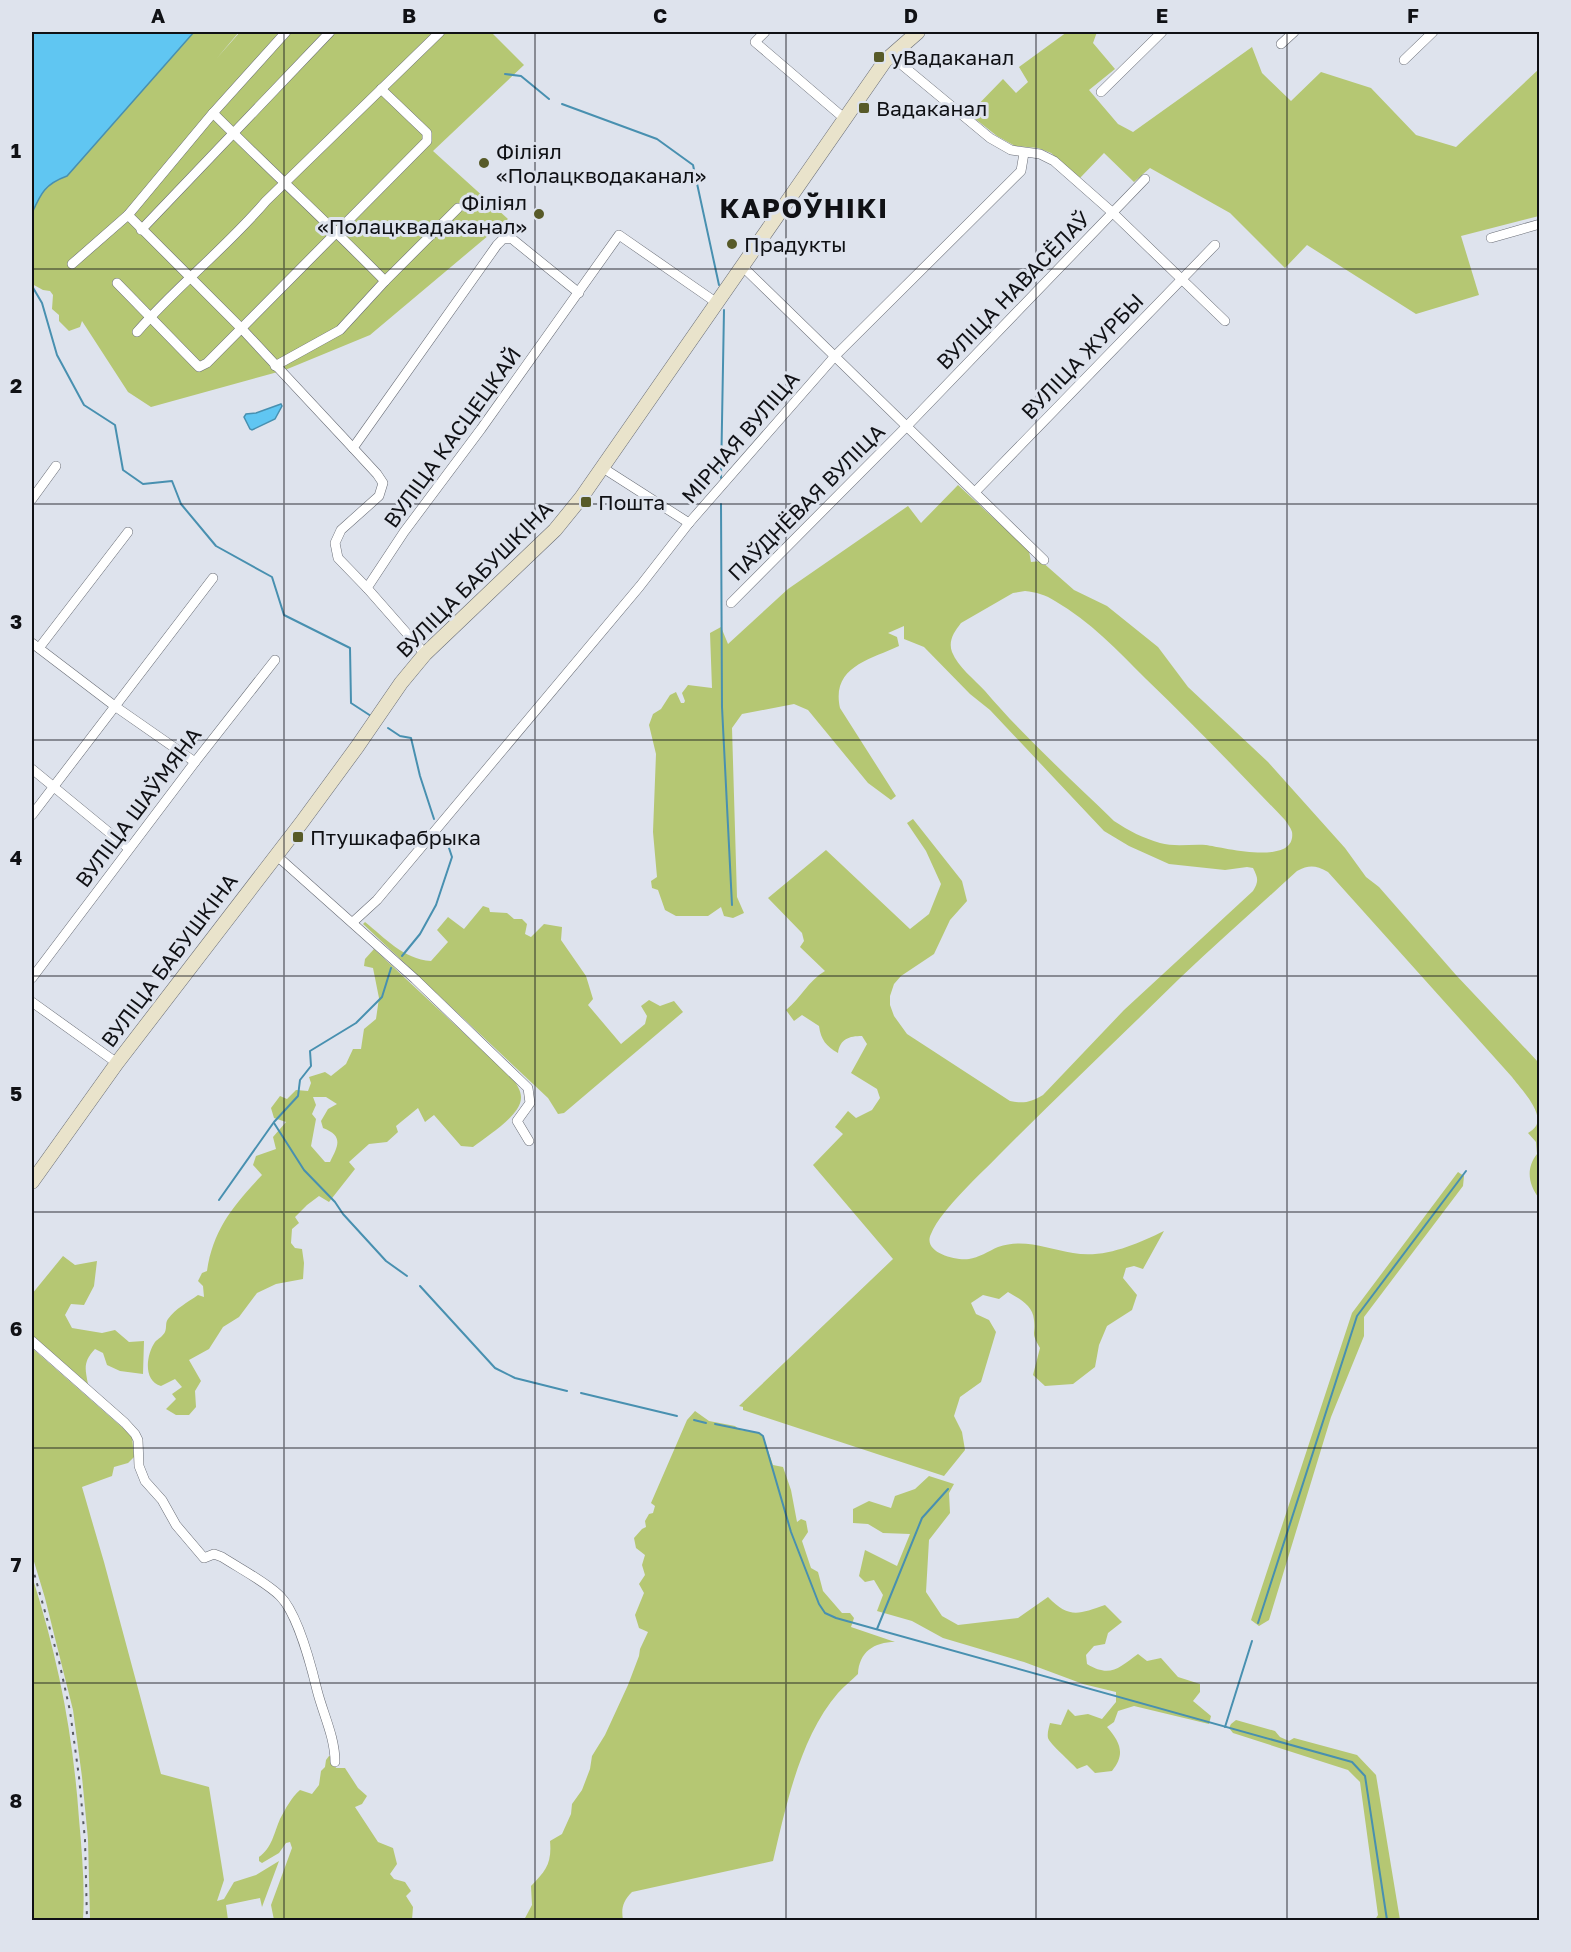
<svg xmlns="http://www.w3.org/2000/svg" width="1571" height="1952" font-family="'Golos Text',sans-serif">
  <rect width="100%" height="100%" fill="#dee3ed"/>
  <!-- green -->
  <g fill="#b5c773" fill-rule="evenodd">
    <path d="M194,32H239L217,58L240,32H491L524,65L433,151L508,219L370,335L285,370L151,407L128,392L82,321L80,327L69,331L59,321V315L52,309L53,295L50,291L43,290L32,284C31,271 32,258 32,245C31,213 31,188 67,176Z"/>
    <polygon points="1067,32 1097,32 1093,43 1115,69 1089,90 1118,124 1133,132 1252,47 1262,73 1291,101 1321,72 1371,88 1416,135 1456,147 1539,69 1539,216 1461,236 1479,295 1416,314 1307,245 1285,268 1230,213 1150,168 1134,182 1104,153 1080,178 1051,153 1038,148 1015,146 997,136 969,114 1003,79 1016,93 1028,82 1019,67"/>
    <path d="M958,485L1029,551L1031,562L1041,561L1074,590L1107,606L1158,647L1188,687L1268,762L1345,848L1366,877L1379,887L1456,975L1539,1063V1198C1528,1184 1526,1168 1537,1154L1536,1142L1528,1133C1531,1131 1534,1129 1536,1126C1544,1112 1520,1088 1512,1077L1328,872C1315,865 1309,865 1297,871C1258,907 1218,942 1180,978C1121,1036 1061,1093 1002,1152C982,1173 942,1208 931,1234C922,1252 955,1261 969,1259C978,1258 989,1251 998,1247C1024,1238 1048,1249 1073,1253C1104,1259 1137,1244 1164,1231L1143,1269L1134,1266L1126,1268L1123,1278L1137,1295L1132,1310L1107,1326L1099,1345L1095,1367L1073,1384L1045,1386L1033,1375L1040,1348C1030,1331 1036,1335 1034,1320C1033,1305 1019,1299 1008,1292L999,1299L983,1295L971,1303L976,1314L989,1320L996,1332L981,1382L960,1397L954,1416L962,1432L965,1450L944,1476L743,1410V1407L739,1406L893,1259L813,1165L843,1134L835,1127L848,1111L856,1118L872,1110L880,1098L877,1089L851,1073L867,1044L862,1036C849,1036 840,1039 838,1053C826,1046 821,1040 819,1026L802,1015L794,1021L786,1010C801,998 808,981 825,971L800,947L804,941L802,933L768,898L826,850L910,929L929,914L941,884L926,851L907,823L913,819L962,881L967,901L950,920L934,954L901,976L894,984L890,996V1005L894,1016L907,1034L1010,1101C1024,1104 1031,1102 1043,1095L1124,1010L1253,891C1259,881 1258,878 1253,868L1247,867L1225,870L1169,864L1129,846L1104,831L990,710L970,694L924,647L904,639V626L888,633L897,637L899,646C869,660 831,667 840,708L896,796L891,800L868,783L808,710L794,704L742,714L732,728L737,897L744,913L733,918L724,916L721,907L708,916H676L665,910L658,890L652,888L651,881L657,877L653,832L656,754L649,725L653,714L661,709L670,695L676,692L681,703H684L685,701L682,693L688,685L712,688L710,633L721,627L728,644L788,589L908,506L921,523ZM1025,591C1036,592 1046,595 1055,601C1090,621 1118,651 1146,679C1194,725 1239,772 1285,820C1287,823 1291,828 1292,832C1297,867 1221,847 1206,845C1191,844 1174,847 1160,843C1143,838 1129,831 1114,821C1071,779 1024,737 985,691C974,679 958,667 952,652C948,641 954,632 961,623L1013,593Z"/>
    <path d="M483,906L489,908L490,912L507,913L514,919H522L527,924L525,934L531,937L544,924L562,927L561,940L586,976L593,999L588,1005L621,1044L645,1024L647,1016L641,1006L649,1000L660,1006L674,1001L683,1012L564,1113L558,1114L548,1098L363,924L365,922C385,938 403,959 431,961L448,942L437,930L448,917L464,929Z"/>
    <path d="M374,949L514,1080C517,1085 521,1091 521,1097C522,1115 487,1136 473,1147L461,1146L434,1115L425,1122L418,1108L396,1126L398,1132L387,1142L369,1144L349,1162L355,1169L329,1202L319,1196L307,1205L295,1217L299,1223L292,1229L291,1243L295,1248L302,1249L304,1263L303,1279L276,1284L257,1293L239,1317L223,1327L209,1349L189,1360L201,1381L195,1391L196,1407L189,1415H176L166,1409L176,1399L172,1394L182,1387L175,1379L161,1386C143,1381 146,1355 155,1342C158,1339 163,1336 165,1332C167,1327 165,1323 168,1319C175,1309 188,1302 198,1295L204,1297L203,1286L198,1281L202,1273L207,1271C213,1229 234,1205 262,1175L253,1165L256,1156L276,1149L273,1137L286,1122L274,1118L271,1108L280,1096L287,1099L296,1090L308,1091L311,1083L309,1077L325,1072L331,1076L346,1064L353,1049H361L364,1029L376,1019L379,998L373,968L364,966L365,959ZM313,1097H326L337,1104L328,1109L321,1121L323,1128C344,1136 338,1146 330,1162H325L311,1146L316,1119L312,1114L316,1105Z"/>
    <polygon points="1458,1172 1464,1176 1463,1186 1364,1317 1364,1336 1331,1417 1269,1620 1259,1626 1251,1620 1352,1313"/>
    <path d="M63,1256L75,1265L97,1261L94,1286L84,1305L71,1304L65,1315L72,1328L102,1333L115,1330L129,1342L144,1341L143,1374L120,1371L107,1365L103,1353L95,1349C83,1362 85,1368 88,1384L32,1335V1294Z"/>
    <polygon points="32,1348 132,1436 134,1457 128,1463 114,1467 112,1476 82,1487 104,1562 161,1774 209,1787 224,1880 217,1901 224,1899 234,1882 256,1875 279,1861 262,1907 260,1898 226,1905 228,1920 90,1920 88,1839 82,1777 73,1710 45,1598 32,1555"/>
    <path d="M695,1411L709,1421L735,1426L740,1430L759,1433L763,1436L773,1465L783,1467L791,1490L797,1522L801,1519L806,1521L808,1532L802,1541L811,1568L818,1572L823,1591L842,1613H850L854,1618L851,1627L895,1642C874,1642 859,1652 858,1674C852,1680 844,1686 838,1693C800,1737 786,1806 773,1861L632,1892C623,1901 621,1908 623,1920H524L532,1905L531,1886C546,1871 552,1863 550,1841L562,1834L571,1814L572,1804L582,1790L590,1769L592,1756L605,1735L628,1685L639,1656L640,1649L648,1632L639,1628L635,1615L644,1593L639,1584L645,1575L642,1565L645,1555L636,1548L634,1538L642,1529L646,1527L645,1521L649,1514L653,1513L655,1506L651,1503L687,1420Z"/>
    <path d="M929,1476L954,1484L949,1493L950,1513L929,1540L926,1592L942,1616L958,1625L1018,1618L1048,1597C1069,1619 1079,1614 1105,1605L1122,1622L1108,1633L1105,1644L1094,1646L1086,1655L1087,1664C1110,1678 1119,1668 1138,1654L1147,1661L1161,1658L1178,1677L1200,1684V1692L1193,1701L1211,1716L1209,1724L1134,1706L1118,1711L1114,1722L1107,1727C1120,1742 1126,1754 1112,1771L1095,1773L1087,1765L1077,1769C1071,1762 1049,1743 1048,1738C1047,1733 1049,1727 1050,1723L1061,1725L1068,1709L1075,1716L1088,1714L1102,1719L1116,1702V1692L1083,1684L1024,1662L943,1638L912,1621L877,1611L883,1595L874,1580L865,1582L859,1576L865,1550L897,1566L910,1534L883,1533L868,1524L853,1523V1509L869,1501L891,1508L895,1496L915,1489Z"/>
    <path d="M32,1576C58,1658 73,1733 79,1819C82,1853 85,1887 83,1920H32Z"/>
    <polygon points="1236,1720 1275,1731 1280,1737 1289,1741 1294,1738 1357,1755 1376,1775 1400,1920 1375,1920 1378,1915 1360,1782 1348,1770 1233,1733 1229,1728 1231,1724"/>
    <path d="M329,1756L332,1757L336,1768H345L358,1788L367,1796L362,1804L355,1807L378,1842L393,1848L397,1864L390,1874L394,1879L405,1882L411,1891L406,1896L413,1907L412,1920H274L271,1905L292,1848L290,1842L286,1843L279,1853L262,1863L259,1861V1857C272,1848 274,1833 280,1819C286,1808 291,1798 300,1790L312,1794L319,1785L321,1771L325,1767L326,1760Z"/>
  </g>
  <!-- water -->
  <g fill="#60c6f2" stroke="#4890b0" stroke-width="1.5">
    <path d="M32,32H194L67,176C45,184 41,193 32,213Z"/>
    <polygon points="281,404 282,406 275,419 252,430 250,429 244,417 246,414 256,413"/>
  </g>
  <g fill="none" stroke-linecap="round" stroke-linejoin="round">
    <!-- stream -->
    <g stroke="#4890b0" stroke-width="2">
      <polyline points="505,74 521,76 549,99"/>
      <polyline points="562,104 657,139 693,165 719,285"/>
      <polyline points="32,286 42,303 57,355 84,405 115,425 123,470 143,484 172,481 181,504 216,546 272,577 284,615 350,648 351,703 371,716"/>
      <polyline points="721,478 724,310"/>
      <polyline points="721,504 722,707 732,905"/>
      <polyline points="388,728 400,736 411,738 420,776 434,819"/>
      <polyline points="402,956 420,934 436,905 452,857 446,839"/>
      <polyline points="274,1123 304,1170 335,1202 343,1214 386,1261 407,1276"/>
      <polyline points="219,1200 274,1122 298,1096 300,1080 311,1066 310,1051 356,1023 382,997 391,968"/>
      <polyline points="420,1286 495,1368 515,1378 567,1391"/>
      <polyline points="581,1393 677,1416"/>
      <polyline points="694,1420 706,1423"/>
      <polyline points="715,1424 759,1433 763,1436 791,1532 819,1604 825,1613 836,1618 1352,1762 1365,1776 1387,1920"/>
      <polyline points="1258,1623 1357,1316 1466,1171"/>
      <polyline points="877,1629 922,1518 948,1489"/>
      <polyline points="1225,1727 1252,1641"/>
    </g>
    <defs>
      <g id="street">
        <polyline points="765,32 755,42 845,119"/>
        <polyline points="1281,44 1294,32"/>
        <polyline points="890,55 990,138 1011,150 1040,154 1054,161 1113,213 1225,321"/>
        <polyline points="1404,60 1433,32"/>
        <polyline points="1101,92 1162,32"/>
        <path d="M213,113C270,170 329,224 385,281"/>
        <polyline points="128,215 242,329 353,448"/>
        <polyline points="141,230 330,32"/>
        <polyline points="1491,238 1540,224"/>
        <polyline points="72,264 128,215 213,113 286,32"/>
        <polyline points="743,267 1044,560"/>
        <polyline points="117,283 196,364 199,367 207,363 427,141 427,133 381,89"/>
        <path d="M137,332C177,286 226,248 266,201L440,32"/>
        <polyline points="275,366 340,330 385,281 458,208"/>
        <polyline points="603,468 689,523"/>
        <polyline points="976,491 1215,245"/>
        <polyline points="32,499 56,466"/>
        <polyline points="367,588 338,558 335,543 341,530 379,496 383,483 377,474 353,448 497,245 503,239 511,238 579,293"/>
        <polyline points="731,603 907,426 1145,179"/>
        <polyline points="32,643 116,707 195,762"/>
        <polyline points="39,648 128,532"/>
        <polyline points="425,654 367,588 404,532 481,429 619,235 717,303"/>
        <polyline points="32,769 128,848"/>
        <polyline points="32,815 213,578"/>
        <polyline points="276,855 415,979 528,1088 530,1103 517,1121 529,1141"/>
        <polyline points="353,922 377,900 640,586 689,523 835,356 1021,171 1024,153"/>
        <polyline points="32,978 195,762 275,660"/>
        <polyline points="32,1002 117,1063"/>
        <path d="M32,1341L125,1423L135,1434L138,1440L139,1466L145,1481L162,1500L176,1525L204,1558L214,1554L222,1557C239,1568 266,1582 280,1596C297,1613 311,1665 317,1690C323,1714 335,1737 335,1762"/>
      </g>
      <polyline id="secondary" points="32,1182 117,1063 302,822 357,747 401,683 425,654 555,530 581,498 885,61 918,32"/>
    </defs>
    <!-- street casing -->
    <use href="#street" stroke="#686c75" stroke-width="10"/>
    <!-- secondary casing -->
    <use href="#secondary" stroke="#686c75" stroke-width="15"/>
    <!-- street -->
    <use href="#street" stroke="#fff" stroke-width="9"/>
    <!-- secondary -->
    <use href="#secondary" stroke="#e9e3cb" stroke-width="14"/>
    <!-- rail -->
    <polyline stroke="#585a61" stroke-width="2" stroke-dasharray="3 6" stroke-linecap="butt" points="32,1566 59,1661 70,1711 79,1777 85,1840 87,1920"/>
  </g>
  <!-- grid -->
  <path fill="none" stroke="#101115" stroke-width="1.5" stroke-opacity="0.55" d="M284,32V1920M535,32V1920M786,32V1920M1036,32V1920M1287,32V1920M32,269H1540M32,504H1540M32,740H1540M32,976H1540M32,1212H1540M32,1448H1540M32,1683H1540"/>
  <!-- markers -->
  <g fill="#575a28" stroke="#dee3ed" stroke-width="2">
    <rect x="873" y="51" width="12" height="12" rx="3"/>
    <rect x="858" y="102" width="12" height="12" rx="3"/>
    <circle cx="484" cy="163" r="6"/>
    <circle cx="539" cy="214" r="6"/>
    <circle cx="732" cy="244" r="6"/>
    <rect x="580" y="496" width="12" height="12" rx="3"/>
    <rect x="292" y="831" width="12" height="12" rx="3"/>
  </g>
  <g text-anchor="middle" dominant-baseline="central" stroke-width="6" stroke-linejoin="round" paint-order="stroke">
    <!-- poi labels -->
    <g font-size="21" fill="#101115" stroke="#dee3ed" text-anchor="start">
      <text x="891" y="57">уВадаканал</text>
      <text x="876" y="108">Вадаканал</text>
      <text x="496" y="151">Філіял<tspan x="496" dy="24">«Полацкводаканал»</tspan></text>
      <text x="527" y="202" text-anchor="end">Філіял<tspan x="527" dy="24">«Полацквадаканал»</tspan></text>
      <text x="744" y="244">Прадукты</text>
      <text x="598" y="502">Пошта</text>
      <text x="310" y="837">Птушкафабрыка</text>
    </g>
    <!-- street labels -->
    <g font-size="21" fill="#101115" stroke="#dee3ed">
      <text transform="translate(1013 290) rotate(-46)">ВУЛІЦА НАВАСЁЛАЎ</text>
      <text transform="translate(1082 356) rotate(-46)">ВУЛІЦА ЖУРБЫ</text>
      <text transform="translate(452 437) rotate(-54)">ВУЛІЦА КАСЦЕЦКАЙ</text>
      <text transform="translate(740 437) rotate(-49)">МІРНАЯ ВУЛІЦА</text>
      <text transform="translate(806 502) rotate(-45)">ПАЎДНЁВАЯ ВУЛІЦА</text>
      <text transform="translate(474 579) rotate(-45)">ВУЛІЦА БАБУШКІНА</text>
      <text transform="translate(138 807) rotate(-53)">ВУЛІЦА ШАЎМЯНА</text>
      <text transform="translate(169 960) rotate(-53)">ВУЛІЦА БАБУШКІНА</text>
    </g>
    <!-- district labels -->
    <g font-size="27" font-weight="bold" letter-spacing="1.5" fill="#101115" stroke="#dee3ed">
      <text x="804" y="208">КАРОЎНІКІ</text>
    </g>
  </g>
  <!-- border -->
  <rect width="1571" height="1952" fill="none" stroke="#dee3ed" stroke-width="66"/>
  <rect x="33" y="33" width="1505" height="1886" fill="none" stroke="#101115" stroke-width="2"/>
  <g font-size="20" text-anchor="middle" font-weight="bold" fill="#101115">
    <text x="158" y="23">A</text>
    <text x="409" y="23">B</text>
    <text x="660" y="23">C</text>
    <text x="911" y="23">D</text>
    <text x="1162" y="23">E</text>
    <text x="1413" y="23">F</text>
    <text x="16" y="158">1</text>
    <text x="16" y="393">2</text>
    <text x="16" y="629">3</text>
    <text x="16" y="865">4</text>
    <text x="16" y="1101">5</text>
    <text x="16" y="1336">6</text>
    <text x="16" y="1572">7</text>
    <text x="16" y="1808">8</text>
  </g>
</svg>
